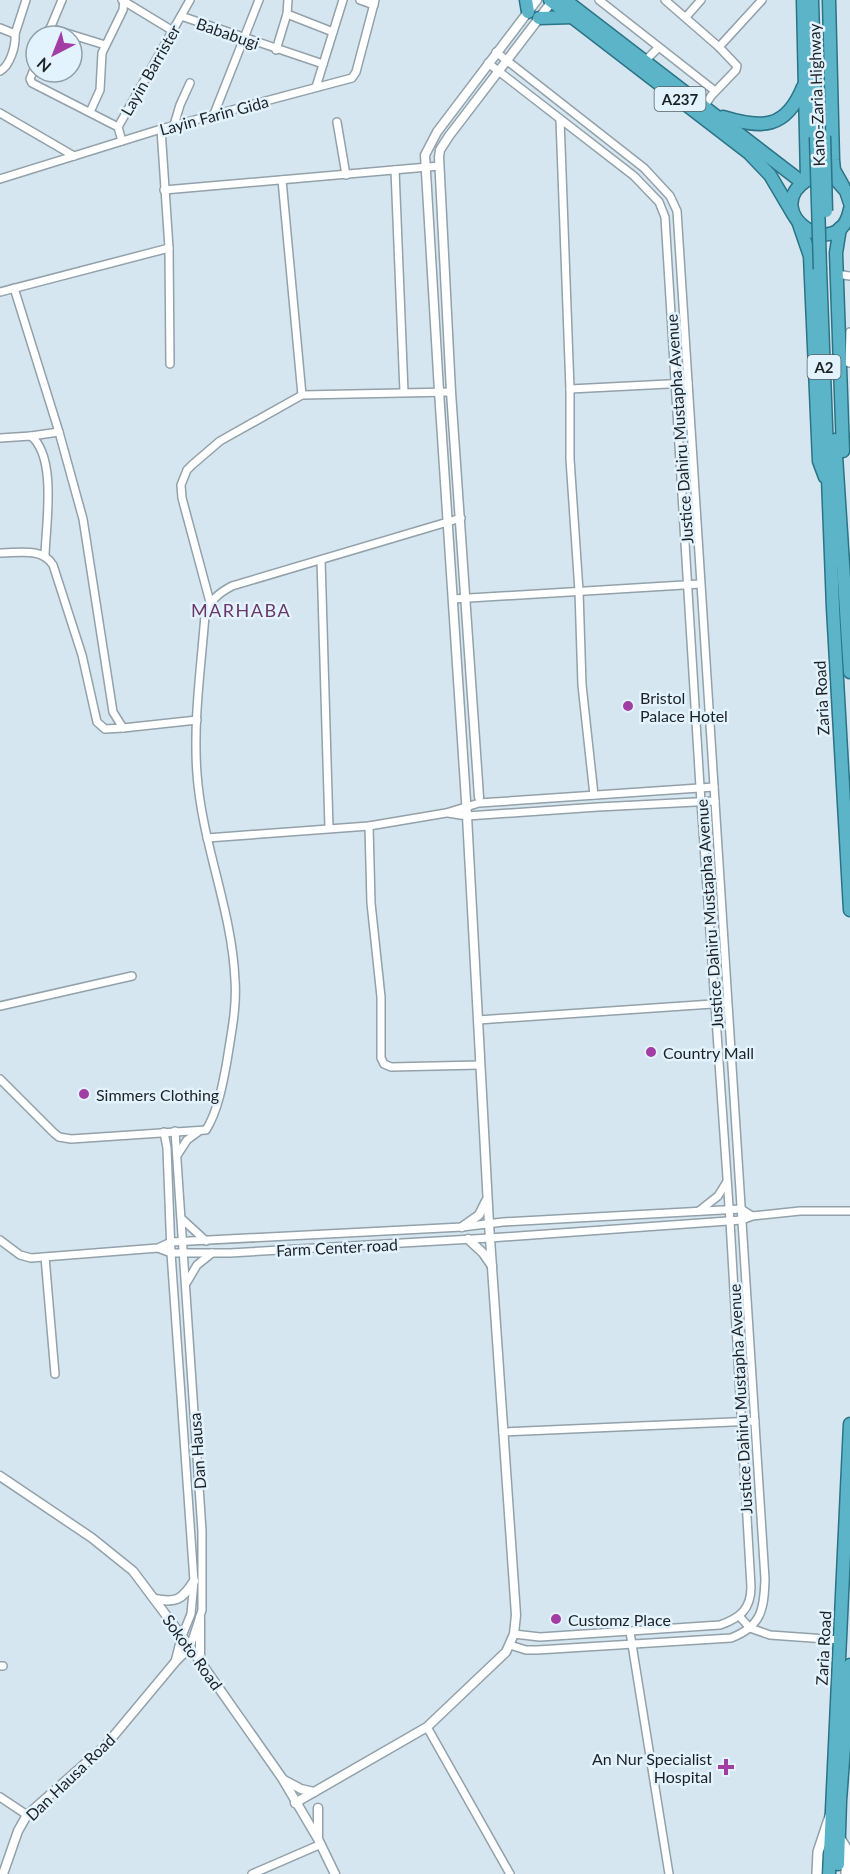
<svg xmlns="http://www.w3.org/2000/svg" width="850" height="1874" font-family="Lato,sans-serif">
  <rect width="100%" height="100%" fill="#d6e6f0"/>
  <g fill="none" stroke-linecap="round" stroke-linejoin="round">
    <defs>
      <g id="minor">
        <polyline points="122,0 173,31"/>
        <polyline points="360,0 374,5"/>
        <polyline points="599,0 715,91"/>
        <polyline points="665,0 719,47 737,66 736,70 711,96 704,107"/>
        <polyline points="287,14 333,32"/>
        <polyline points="181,16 323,64"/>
        <polyline points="686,17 701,0"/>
        <polyline points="0,28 15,34 26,0"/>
        <polyline points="50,28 105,45"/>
        <polyline points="47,36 62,0"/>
        <polyline points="719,47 762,0"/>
        <polyline points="276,50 287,14 288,0"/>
        <path d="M496,52L644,168L670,196L677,211L765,1579C764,1609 762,1626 731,1638L537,1650H526L510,1645"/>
        <polyline points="645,61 658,48"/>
        <path d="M488,63L634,176L659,202L665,217L700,787L730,1221L751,1587C751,1609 740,1618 720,1625L540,1637L514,1634"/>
        <polyline points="36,64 30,79 32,83 118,127"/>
        <path d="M0,71C10,66 16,46 15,34"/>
        <polyline points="316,87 343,0"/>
        <polyline points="90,112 100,90 102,53 123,10 124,0"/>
        <polyline points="0,113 74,156"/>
        <polyline points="214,114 259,0"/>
        <polyline points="560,119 570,389 688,383"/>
        <polyline points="337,122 346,175"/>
        <polyline points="174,125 180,105 190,83"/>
        <polyline points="161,129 169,248 170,364"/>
        <polyline points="122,141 118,127 190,0"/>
        <polyline points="395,170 404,392"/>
        <polyline points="0,179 161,129 352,78 356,72 375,0"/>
        <polyline points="282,180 302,395 451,392"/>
        <polyline points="164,190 439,166"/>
        <polyline points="836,274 850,276"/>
        <polyline points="14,288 59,432 83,519 113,712 123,728 197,720"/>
        <polyline points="0,292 169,248"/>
        <polyline points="849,363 850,332"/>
        <polyline points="570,389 570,459 579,591 582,685 594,795"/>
        <polyline points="31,436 59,432"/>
        <path d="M0,438L31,436C57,457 46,524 45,555"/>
        <path d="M0,553C18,553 42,547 53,565L82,655L97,722L105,729L123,728"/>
        <polyline points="321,560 329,828"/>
        <polyline points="453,599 700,584"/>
        <polyline points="210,602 182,498 181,485 187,470 192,465 220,441 302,395"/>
        <polyline points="448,813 467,816 598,807 715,801"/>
        <polyline points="369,826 371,903 381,997 381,1058 384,1064 391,1067 480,1065"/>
        <polyline points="207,838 369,826 446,813 479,803 714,787"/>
        <polyline points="0,1006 132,976"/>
        <polyline points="478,1020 727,1003"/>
        <path d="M0,1079L54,1133L59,1137L71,1139L206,1130C218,1111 223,1083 227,1061C231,1034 237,1008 235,980C232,910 202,844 197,774C193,722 201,668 205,615C211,600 217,594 232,586L461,518"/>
        <polyline points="175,1131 202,1531 202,1610 190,1647"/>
        <polyline points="164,1132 167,1148 171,1253 194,1581 191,1614 182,1636"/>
        <polyline points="178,1154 187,1140 198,1132"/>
        <polyline points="699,1211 718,1196 726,1183"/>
        <polyline points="752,1216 800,1211 850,1211"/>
        <polyline points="182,1219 206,1241"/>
        <polyline points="0,1240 20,1255 31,1258 158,1248 171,1242 462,1227 503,1222 741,1209 752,1216 742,1220 490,1238 230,1253 171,1253 158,1248"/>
        <polyline points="45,1257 55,1374"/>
        <polyline points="187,1282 197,1265 212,1253"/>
        <polyline points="503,1432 755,1421"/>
        <polyline points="740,1617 750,1628 770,1635 840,1640"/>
        <polyline points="630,1632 669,1874"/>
        <polyline points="0,1666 3,1666"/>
        <polyline points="427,1727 510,1874"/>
        <polyline points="0,1797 27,1815"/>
        <polyline points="252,1874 319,1845"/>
      </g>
      <g id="tertiary">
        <polyline points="479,797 451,392 439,157 440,150 449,136 553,0"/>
        <polyline points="462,1227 479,1215 486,1201"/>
        <polyline points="468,1239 483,1253 492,1266"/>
        <polyline points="0,1476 92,1538 133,1571 190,1647 282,1778 318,1839 335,1874"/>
        <path d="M155,1599C176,1603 182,1600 194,1581"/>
        <polyline points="200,1618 200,1658"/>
        <polyline points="176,1660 182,1636"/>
        <polyline points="284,1780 301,1789 314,1792"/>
        <polyline points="295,1803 427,1727 506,1652 514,1634 516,1615 489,1224 467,816 439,391 425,155 437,132 537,0"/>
        <polyline points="318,1808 318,1836"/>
        <polyline points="3,1874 18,1831 27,1815 106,1745 176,1661 190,1647"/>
      </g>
      <g id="secondary">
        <polyline points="839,1837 846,1848 846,1874"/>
        <polyline points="817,1874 818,1852 830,1816"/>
      </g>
      <g id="trunk">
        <polyline points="526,0 528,12"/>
        <polyline points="550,0 749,153 770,175 793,214"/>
        <polyline points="565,0 803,183"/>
        <polyline points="803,0 807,180"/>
        <polyline points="812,0 816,137"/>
        <polyline points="829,0 833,160 834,170 843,186"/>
        <polyline points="539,18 573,17"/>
        <path d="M723,117C762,129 786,129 803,87"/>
        <path d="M807,180C758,212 839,267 850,209"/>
        <polyline points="838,182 846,191 850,203"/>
        <polyline points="799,224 810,256 819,461 825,477"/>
        <polyline points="840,228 836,253 843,451"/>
        <polyline points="820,269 833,608 850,910"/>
        <polyline points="835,440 850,672"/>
        <polyline points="838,1864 840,1801 850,1665"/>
        <polyline points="829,1874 850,1424"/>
      </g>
    </defs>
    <!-- minor casing -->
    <use href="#minor" stroke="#92a1aa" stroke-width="10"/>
    <!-- tertiary casing -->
    <use href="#tertiary" stroke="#92a1aa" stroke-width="11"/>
    <!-- secondary casing -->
    <use href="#secondary" stroke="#92a1aa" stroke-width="12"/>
    <!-- trunk casing -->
    <use href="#trunk" stroke="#2b7486" stroke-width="15"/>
    <!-- minor -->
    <use href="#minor" stroke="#fff" stroke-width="7"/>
    <!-- tertiary -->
    <use href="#tertiary" stroke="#fff" stroke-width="8"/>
    <!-- secondary -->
    <use href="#secondary" stroke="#fff" stroke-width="9"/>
    <!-- trunk -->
    <use href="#trunk" stroke="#5cb4c8" stroke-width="12"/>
    <defs>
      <g id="trunk-bridge">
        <polyline points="824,136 826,211"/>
        <polyline points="816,137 820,269"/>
      </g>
    </defs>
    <!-- trunk-bridge casing -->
    <use href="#trunk-bridge" stroke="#2b7486" stroke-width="15" stroke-linecap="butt"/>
    <!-- trunk-bridge -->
    <use href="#trunk-bridge" stroke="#5cb4c8" stroke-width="12"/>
  </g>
  <!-- markers -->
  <g fill="#a23ea3" stroke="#e3f3fd" stroke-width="2">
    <circle cx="628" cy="706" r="6"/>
    <circle cx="651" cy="1052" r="6"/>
    <circle cx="84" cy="1094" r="6"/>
    <circle cx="556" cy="1619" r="6"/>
    <path d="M723 1758h6v6h6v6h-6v6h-6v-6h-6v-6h6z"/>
  </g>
  <g text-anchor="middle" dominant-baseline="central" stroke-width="5" stroke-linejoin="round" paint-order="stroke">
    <!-- shield labels -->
    <g fill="#e3f3fd" stroke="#586066" stroke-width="1.5">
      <rect x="654.5" y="87" width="51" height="24" rx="4.5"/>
      <rect x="807.5" y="355" width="33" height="24" rx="4.5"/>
    </g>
    <g font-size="15" font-weight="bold" fill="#1c2125">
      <text x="680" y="99">A237</text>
      <text x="824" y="367">A2</text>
    </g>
    <!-- street labels -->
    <g font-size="16" fill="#1c2125" stroke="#e3f3fd">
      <text transform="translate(228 33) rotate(19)">Bababugi</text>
      <text transform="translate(150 70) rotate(-60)">Layin Barrister</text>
      <text transform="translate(816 95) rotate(-92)">Kano-Zaria Highway</text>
      <text transform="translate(214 115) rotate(-15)">Layin Farin Gida</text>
      <text transform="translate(679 429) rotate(-94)">Justice Dahiru Mustapha Avenue</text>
      <text transform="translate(821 698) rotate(-93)">Zaria Road</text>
      <text transform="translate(709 914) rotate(-94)">Justice Dahiru Mustapha Avenue</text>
      <text transform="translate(337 1247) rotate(-3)">Farm Center road</text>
      <text transform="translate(740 1399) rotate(-93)">Justice Dahiru Mustapha Avenue</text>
      <text transform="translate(197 1451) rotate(-94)">Dan Hausa</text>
      <text transform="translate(823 1648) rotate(-87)">Zaria Road</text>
      <text transform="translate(193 1652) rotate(54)">Sokoto Road</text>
      <text transform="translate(70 1777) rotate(-44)">Dan Hausa Road</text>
    </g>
    <!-- poi labels -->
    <g font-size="16" fill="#1c2125" stroke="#e3f3fd" text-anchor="start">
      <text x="640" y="697">Bristol<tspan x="640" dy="18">Palace Hotel</tspan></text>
      <text x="663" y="1052">Country Mall</text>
      <text x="96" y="1094">Simmers Clothing</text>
      <text x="568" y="1619">Customz Place</text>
      <text x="712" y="1758" text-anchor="end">An Nur Specialist<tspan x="712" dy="18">Hospital</tspan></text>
    </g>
    <!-- neighbourhood labels -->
    <g font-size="18" letter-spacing="1.5" fill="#6a386a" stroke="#e3f3fd">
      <text x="241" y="610">MARHABA</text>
    </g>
  </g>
  <!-- north arrow -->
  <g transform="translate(54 54) rotate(222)"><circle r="28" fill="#e3f3fd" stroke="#939fa7" stroke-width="1.5"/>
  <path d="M0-4.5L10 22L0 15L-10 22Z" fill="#a23ea3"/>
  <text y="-9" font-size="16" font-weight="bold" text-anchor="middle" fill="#1c2125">N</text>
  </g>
</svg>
